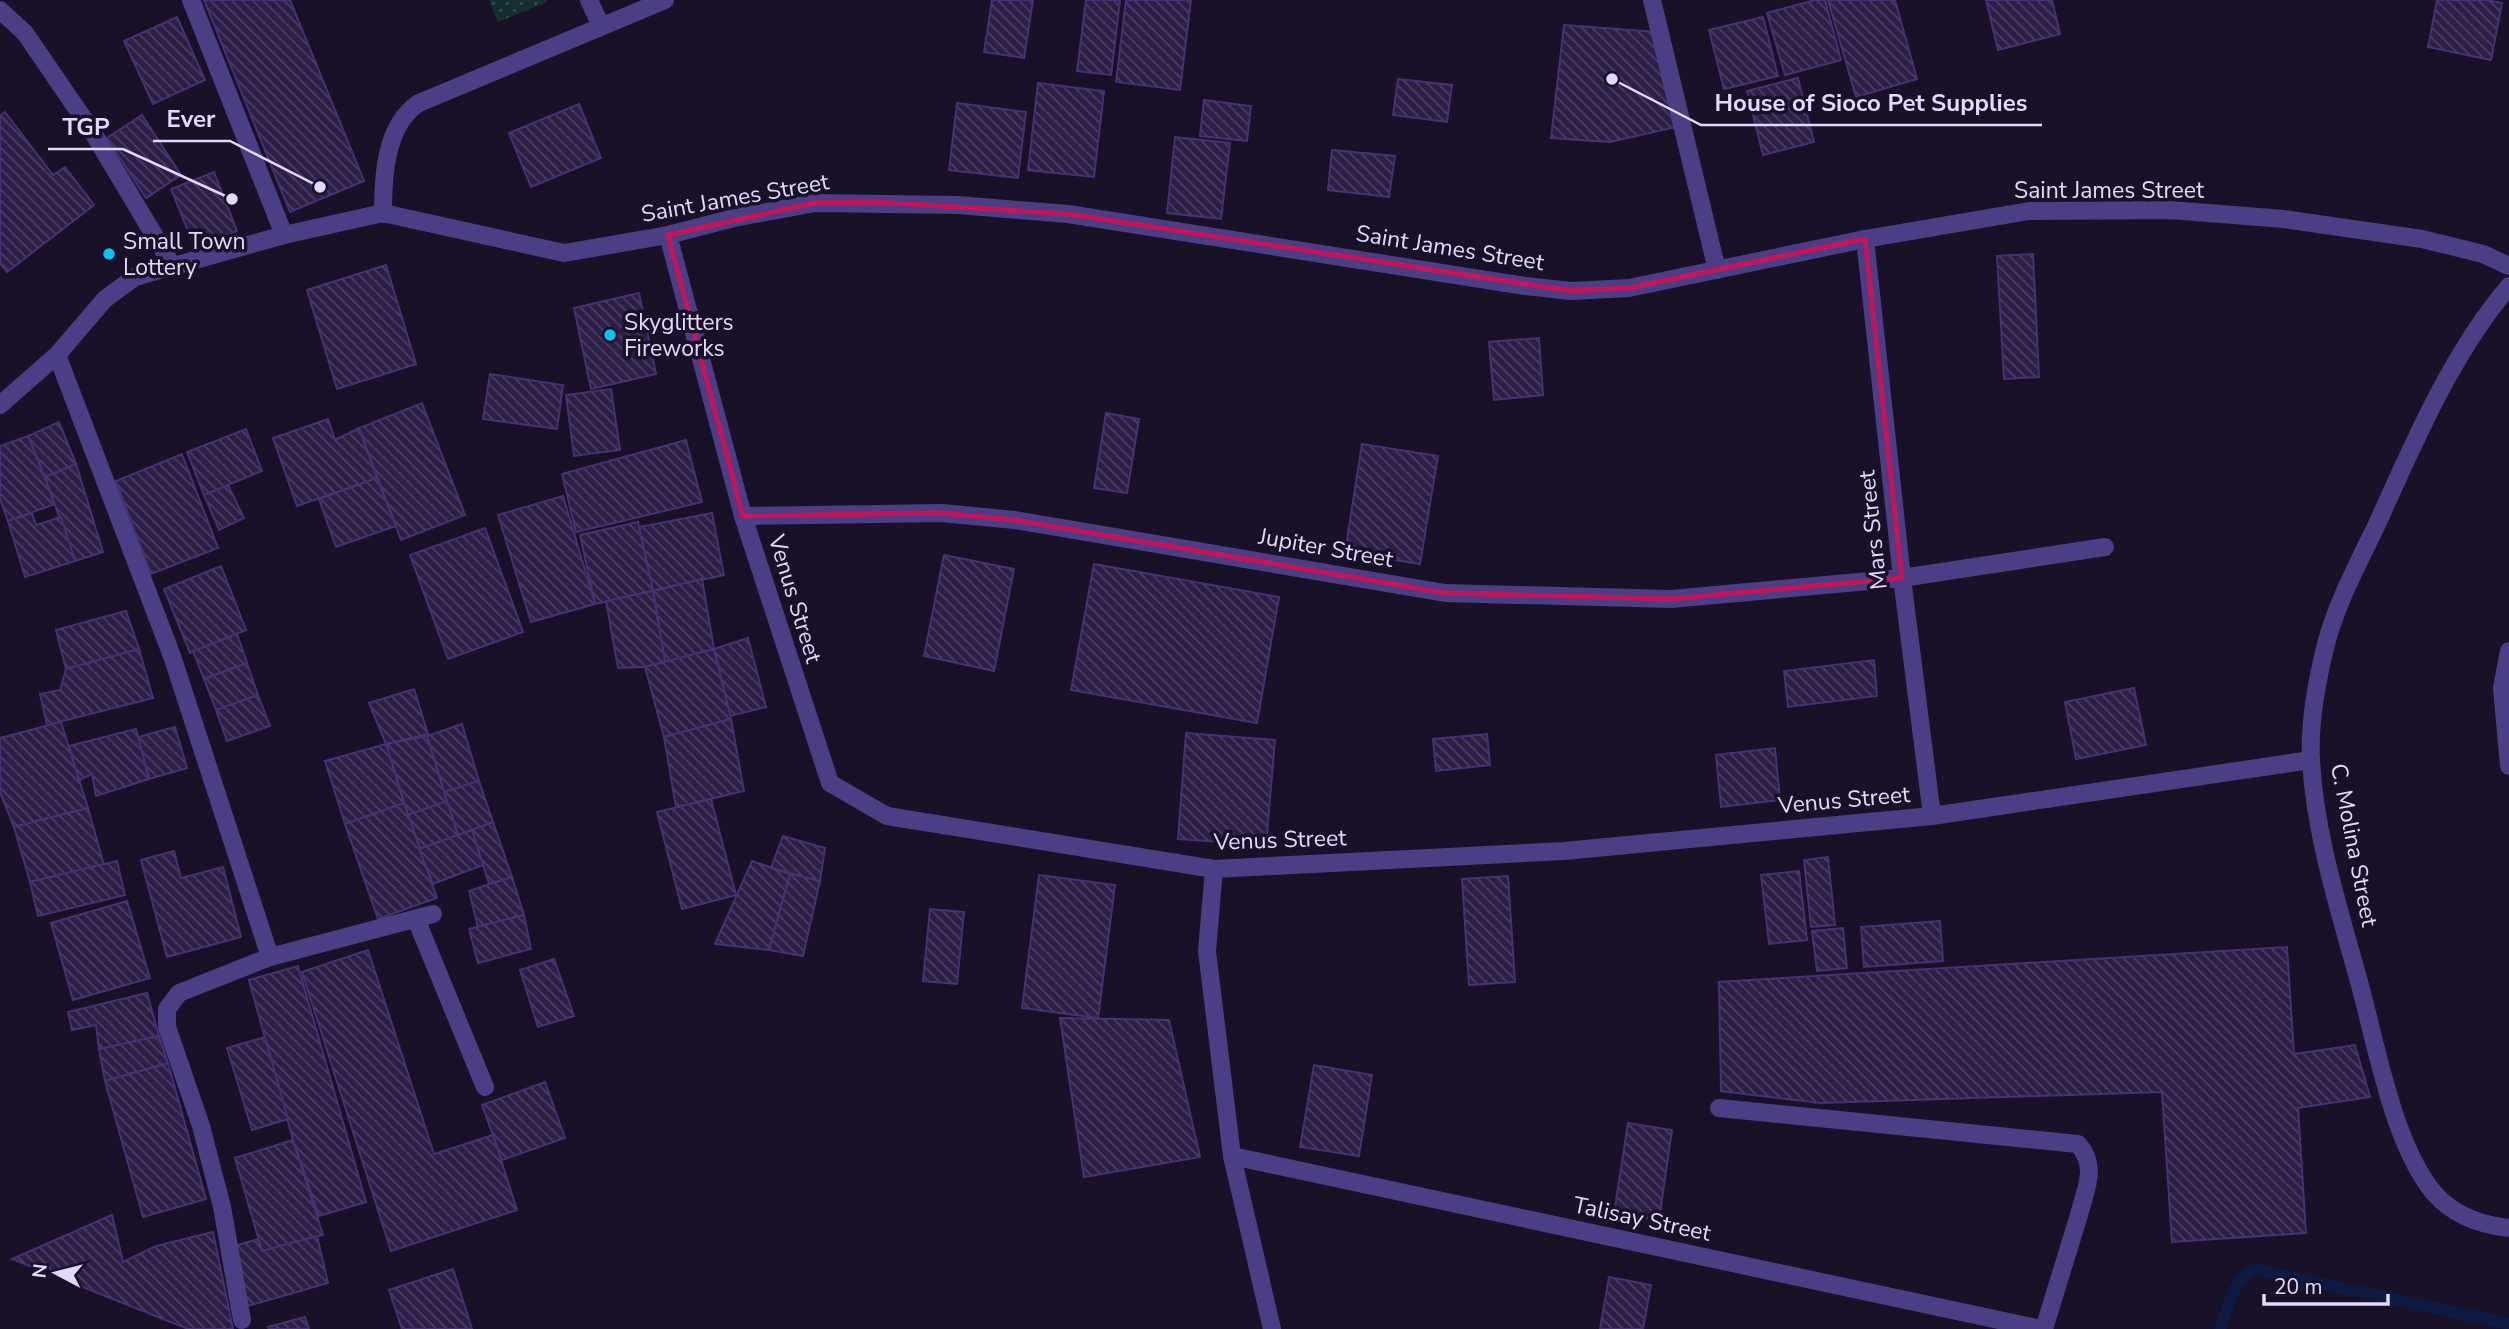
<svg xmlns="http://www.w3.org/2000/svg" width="2509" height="1329" font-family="'Nunito Sans',sans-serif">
  <defs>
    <pattern id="park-dots" width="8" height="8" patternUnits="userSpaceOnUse" patternTransform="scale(1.75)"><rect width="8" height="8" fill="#142e31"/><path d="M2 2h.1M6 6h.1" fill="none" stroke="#364c50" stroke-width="1.8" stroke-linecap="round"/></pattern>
    <pattern id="building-back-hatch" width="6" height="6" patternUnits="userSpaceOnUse" patternTransform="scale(1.75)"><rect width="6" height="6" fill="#2c1e47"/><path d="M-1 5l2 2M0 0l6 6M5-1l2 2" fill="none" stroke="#4a3e62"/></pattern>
  </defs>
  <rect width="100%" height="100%" fill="#181127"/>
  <!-- park -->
  <polygon fill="url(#park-dots)" points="489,0 546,0 547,2 498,22"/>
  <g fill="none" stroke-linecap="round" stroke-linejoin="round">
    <!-- stream -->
    <path stroke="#0d1a44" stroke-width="12" d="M2220,1329C2228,1310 2234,1272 2257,1270L2509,1324"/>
  </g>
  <!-- building -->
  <g fill="url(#building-back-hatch)" stroke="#473172" stroke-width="2">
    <polygon points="204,0 290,0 364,181 290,212"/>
    <polygon points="992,0 1033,0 1024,58 984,52"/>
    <polygon points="1086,0 1120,0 1111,75 1077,71"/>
    <polygon points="1126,0 1191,0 1180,90 1116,82"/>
    <polygon points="1815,0 1825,0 1841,60 1785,75 1767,13"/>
    <polygon points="1828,0 1895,0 1917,79 1856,97"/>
    <polygon points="1986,0 2052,0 2060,34 1998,50"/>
    <polygon points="2437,0 2485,0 2502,3 2491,60 2428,47"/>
    <polygon points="177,17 205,80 153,104 124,41"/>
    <polygon points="1763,17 1778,76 1724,89 1709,30"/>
    <polygon points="1564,25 1657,32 1676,127 1610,142 1551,138"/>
    <polygon points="1798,78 1814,142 1763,155 1747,91"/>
    <polygon points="1398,79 1452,85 1447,122 1393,115"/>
    <polygon points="1038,83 1104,91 1094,177 1028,170"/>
    <polygon points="1204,100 1251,106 1247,141 1200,136"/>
    <polygon points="957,103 1026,112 1018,178 949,170"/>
    <polygon points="579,104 601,158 531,187 509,133"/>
    <polygon points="5,112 53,175 65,167 94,205 7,272 0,263 0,116"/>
    <polygon points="142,115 181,175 146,198 107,138"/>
    <polygon points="1175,137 1230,143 1221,219 1167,213"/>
    <polygon points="1332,150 1395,156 1389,197 1328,190"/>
    <polygon points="214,172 237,231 195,248 171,189"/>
    <polygon points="2033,254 2039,377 2004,379 1997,256"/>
    <polygon points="386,265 416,364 337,389 307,290"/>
    <polygon points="639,293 656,374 591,389 574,308"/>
    <polygon points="1539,338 1543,395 1494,400 1489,342"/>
    <polygon points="490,374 563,385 557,429 483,419"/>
    <polygon points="611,389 620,450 574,456 566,395"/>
    <polygon points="422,403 465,515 401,540 359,428"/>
    <polygon points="1106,413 1139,419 1127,493 1094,488"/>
    <polygon points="328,419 335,440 359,428 377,478 297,506 273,438"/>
    <polygon points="59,422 76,464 45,477 28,436"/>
    <polygon points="246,429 262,471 204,495 187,452"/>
    <polygon points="28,436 55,504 8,521 0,499 0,446"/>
    <polygon points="686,440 702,502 576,532 562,474"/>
    <polygon points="1362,444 1438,456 1420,564 1345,552"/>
    <polygon points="182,454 218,548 151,574 116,481"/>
    <polygon points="76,464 103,552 75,561 45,477"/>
    <polygon points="377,478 396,526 336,547 319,499"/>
    <polygon points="228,485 244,518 219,530 204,495"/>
    <polygon points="563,496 595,604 531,622 498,515"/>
    <polygon points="32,513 36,525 61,517 75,561 25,577 8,521"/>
    <polygon points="712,513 724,575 653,591 639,527"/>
    <polygon points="638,522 653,591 595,604 580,535"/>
    <polygon points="485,528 523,632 448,659 410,555"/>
    <polygon points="944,555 1014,569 994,671 924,656"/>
    <polygon points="1094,564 1279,597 1257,723 1071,690"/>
    <polygon points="221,566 246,630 190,653 164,589"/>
    <polygon points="702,579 714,649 665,662 653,591"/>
    <polygon points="653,591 665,662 645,667 618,668 606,601"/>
    <polygon points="126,611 139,649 66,669 56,630"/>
    <polygon points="237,634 247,663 204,679 193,651"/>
    <polygon points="748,638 766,707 730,716 714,649"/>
    <polygon points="139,649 153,698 47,725 40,694 60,690 66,669"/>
    <polygon points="714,649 731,719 664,737 645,667"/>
    <polygon points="1874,660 1877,696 1788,707 1784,671"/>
    <polygon points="247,663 258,695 216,710 204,679"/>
    <polygon points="2134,688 2146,745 2076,759 2065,702"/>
    <polygon points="414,689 428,734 386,744 369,703"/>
    <polygon points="258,695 270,726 227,741 216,710"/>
    <polygon points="731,719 744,791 676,807 664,737"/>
    <polygon points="61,722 88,808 14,827 0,792 0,738"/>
    <polygon points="462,724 479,781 444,792 427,736"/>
    <polygon points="175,727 187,768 149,779 138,737"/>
    <polygon points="136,729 149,779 96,796 92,774 79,780 69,746"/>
    <polygon points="1186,733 1275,740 1266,845 1178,839"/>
    <polygon points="1487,734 1490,765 1436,771 1433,739"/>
    <polygon points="427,736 447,801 408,815 386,744"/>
    <polygon points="386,744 404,803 345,824 325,761"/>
    <polygon points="1775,748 1780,800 1721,807 1716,755"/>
    <polygon points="479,781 493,822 458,835 444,792"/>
    <polygon points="711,799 736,895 682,909 657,812"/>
    <polygon points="447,801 458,835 419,849 408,815"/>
    <polygon points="404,803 437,898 378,919 345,824"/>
    <polygon points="88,808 104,865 30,882 14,827"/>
    <polygon points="493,822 512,877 489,884 472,830"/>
    <polygon points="472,830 483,865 433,884 419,849"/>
    <polygon points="783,836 825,848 820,881 771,868"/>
    <polygon points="174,851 181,878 223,867 241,937 167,957 141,860"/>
    <polygon points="1828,857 1835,925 1811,927 1804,860"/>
    <polygon points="117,861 125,895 38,916 30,882"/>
    <polygon points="752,861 790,874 769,950 715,944"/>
    <polygon points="1799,871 1807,940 1769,944 1761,875"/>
    <polygon points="790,874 820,881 803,956 769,950"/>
    <polygon points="1039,875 1115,885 1098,1018 1022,1008"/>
    <polygon points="1508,876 1515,982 1469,985 1462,879"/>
    <polygon points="512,877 524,915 478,927 469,891"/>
    <polygon points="127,901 150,978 73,1000 51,923"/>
    <polygon points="930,909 964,912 957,984 923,981"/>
    <polygon points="524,915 531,949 478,963 469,929"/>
    <polygon points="1940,921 1943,961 1864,967 1861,927"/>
    <polygon points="1843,928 1847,968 1817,971 1812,931"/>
    <polygon points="2287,947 2294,1054 2355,1045 2370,1097 2298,1108 2306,1233 2172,1242 2162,1092 1820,1103 1721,1091 1719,982"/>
    <polygon points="368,950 434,1154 493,1135 517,1210 391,1251 302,972"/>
    <polygon points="554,959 574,1016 538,1027 520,970"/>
    <polygon points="298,966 366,1202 319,1216 293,1140 249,980"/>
    <polygon points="147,993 159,1036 99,1049 96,1025 72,1030 68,1012"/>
    <polygon points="1060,1018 1169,1020 1200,1157 1084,1177"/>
    <polygon points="159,1036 168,1063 105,1081 99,1049"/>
    <polygon points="265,1037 288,1119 252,1130 227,1048"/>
    <polygon points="168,1063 206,1199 143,1217 105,1081"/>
    <polygon points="1314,1065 1372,1075 1359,1156 1300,1147"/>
    <polygon points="545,1082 565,1138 502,1160 482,1105"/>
    <polygon points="1628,1123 1672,1130 1659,1220 1614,1214"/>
    <polygon points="293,1140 323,1235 262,1251 235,1158"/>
    <polygon points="112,1215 123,1262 156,1246 213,1232 233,1329 188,1329 12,1259"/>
    <polygon points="317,1236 328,1283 248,1306 232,1247 258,1239 262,1251"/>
    <polygon points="453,1269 472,1329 402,1329 389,1290"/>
    <polygon points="1609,1277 1651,1285 1643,1329 1600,1329"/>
    <polygon points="305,1317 309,1329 269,1329 268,1327"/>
  </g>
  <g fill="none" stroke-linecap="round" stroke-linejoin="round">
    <!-- service -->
    <g stroke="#4b3e84" stroke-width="18">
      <polyline points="416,919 485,1087"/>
      <path d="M1719,1108L2078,1144C2098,1167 2086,1187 2079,1215"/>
    </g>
    <!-- minor -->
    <g stroke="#4b3e84" stroke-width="18">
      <polyline points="191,0 284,235"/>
      <polyline points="589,0 601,26"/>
      <polyline points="1652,0 1717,270"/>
      <polyline points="0,10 25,33 92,131 172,265"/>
      <path d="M383,213C383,177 385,125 419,103L665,0"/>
      <polyline points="668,235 743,516 830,783 887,816 1214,869 1564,851 1932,816 2311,760"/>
      <polyline points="1865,239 1902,578 1932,816"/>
      <polyline points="57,355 172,656 270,957"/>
      <polyline points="743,516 941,513 1015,520 1445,593 1671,599 1902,578 2105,547"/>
      <polyline points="2509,651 2502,688 2509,766"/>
      <polyline points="1214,869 1207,951 1232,1156 1272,1329"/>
      <polyline points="1232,1156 2041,1329"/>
      <polyline points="242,1320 222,1207 201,1126 167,1027 167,1009 179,993 270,957 433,914"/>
      <polyline points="2044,1329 2079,1215"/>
    </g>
    <!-- tertiary -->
    <g stroke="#4b3e84" stroke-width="18">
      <path d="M2509,286C2451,355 2415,440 2378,522C2359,562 2337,602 2326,644C2317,680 2309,723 2311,760C2315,837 2341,915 2361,989C2377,1049 2394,1145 2434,1193C2453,1215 2481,1225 2509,1228"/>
      <polyline points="0,405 57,355 105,299 135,277 284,235 383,213 564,253 668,235 734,218 815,203 958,205 1068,214 1525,286 1571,291 1629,288 1865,239 2029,211 2170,210 2284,219 2422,239 2483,254 2509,266"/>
    </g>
  </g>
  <!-- marked area -->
  <path fill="none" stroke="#c2185b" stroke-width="5" stroke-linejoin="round" d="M876,202L1068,214L1571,291L1629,288L1865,239L1902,578L1671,599L1445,593L1015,520L941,513L743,516L668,235L815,203Z"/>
  <!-- markers -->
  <g fill="#0ebdf4" stroke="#181127" stroke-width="2.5">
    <circle cx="109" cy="254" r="7"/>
    <circle cx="610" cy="335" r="7"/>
  </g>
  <g text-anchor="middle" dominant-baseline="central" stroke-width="7" stroke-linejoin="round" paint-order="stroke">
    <!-- street labels -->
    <g font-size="23" fill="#e2d9fd" stroke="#181127">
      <text x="2109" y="190">Saint James Street</text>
      <text transform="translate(735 198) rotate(-10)">Saint James Street</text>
      <text transform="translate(1450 248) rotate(9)">Saint James Street</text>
      <text transform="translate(1873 530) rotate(-96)">Mars Street</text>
      <text transform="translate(1326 548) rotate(10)">Jupiter Street</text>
      <text transform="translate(795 599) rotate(73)">Venus Street</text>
      <text transform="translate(1844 800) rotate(-5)">Venus Street</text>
      <text transform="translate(1280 840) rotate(-2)">Venus Street</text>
      <text transform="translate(2354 845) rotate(79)">C. Molina Street</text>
      <text transform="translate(1642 1219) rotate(12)">Talisay Street</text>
    </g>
    <!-- poi labels -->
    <g font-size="23" fill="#e2d9fd" stroke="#181127" text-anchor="start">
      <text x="123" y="241">Small Town<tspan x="123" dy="26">Lottery</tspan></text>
      <text x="624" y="322">Skyglitters<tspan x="624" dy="26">Fireworks</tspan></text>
    </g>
  </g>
  <!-- callouts -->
  <path fill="none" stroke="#e2d9fd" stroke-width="2.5" d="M1612 79L1701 125H2042M320 187L230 141H153M232 199L123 149H48"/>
  <g fill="#e2d9fd" stroke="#181127" stroke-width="2.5">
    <circle cx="1612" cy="79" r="7"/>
    <circle cx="320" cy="187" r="7"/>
    <circle cx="232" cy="199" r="7"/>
  </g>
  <g font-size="24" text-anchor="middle" font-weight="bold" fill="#e2d9fd" stroke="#181127" stroke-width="7" stroke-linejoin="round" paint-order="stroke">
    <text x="1871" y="111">House of Sioco Pet Supplies</text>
    <text x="191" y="127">Ever</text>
    <text x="86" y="135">TGP</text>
  </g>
  <!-- north arrow -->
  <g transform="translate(56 1273) rotate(277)" stroke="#181127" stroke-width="5" paint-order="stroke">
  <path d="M0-5L12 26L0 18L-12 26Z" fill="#e2d9fd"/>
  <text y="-10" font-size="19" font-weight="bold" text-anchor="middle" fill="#e2d9fd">N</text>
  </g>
  <!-- scale -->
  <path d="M2264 1294v10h124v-10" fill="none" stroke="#e2d9fd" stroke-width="3.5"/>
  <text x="2274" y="1294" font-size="21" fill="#e2d9fd" stroke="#181127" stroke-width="5" paint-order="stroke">20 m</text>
</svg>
